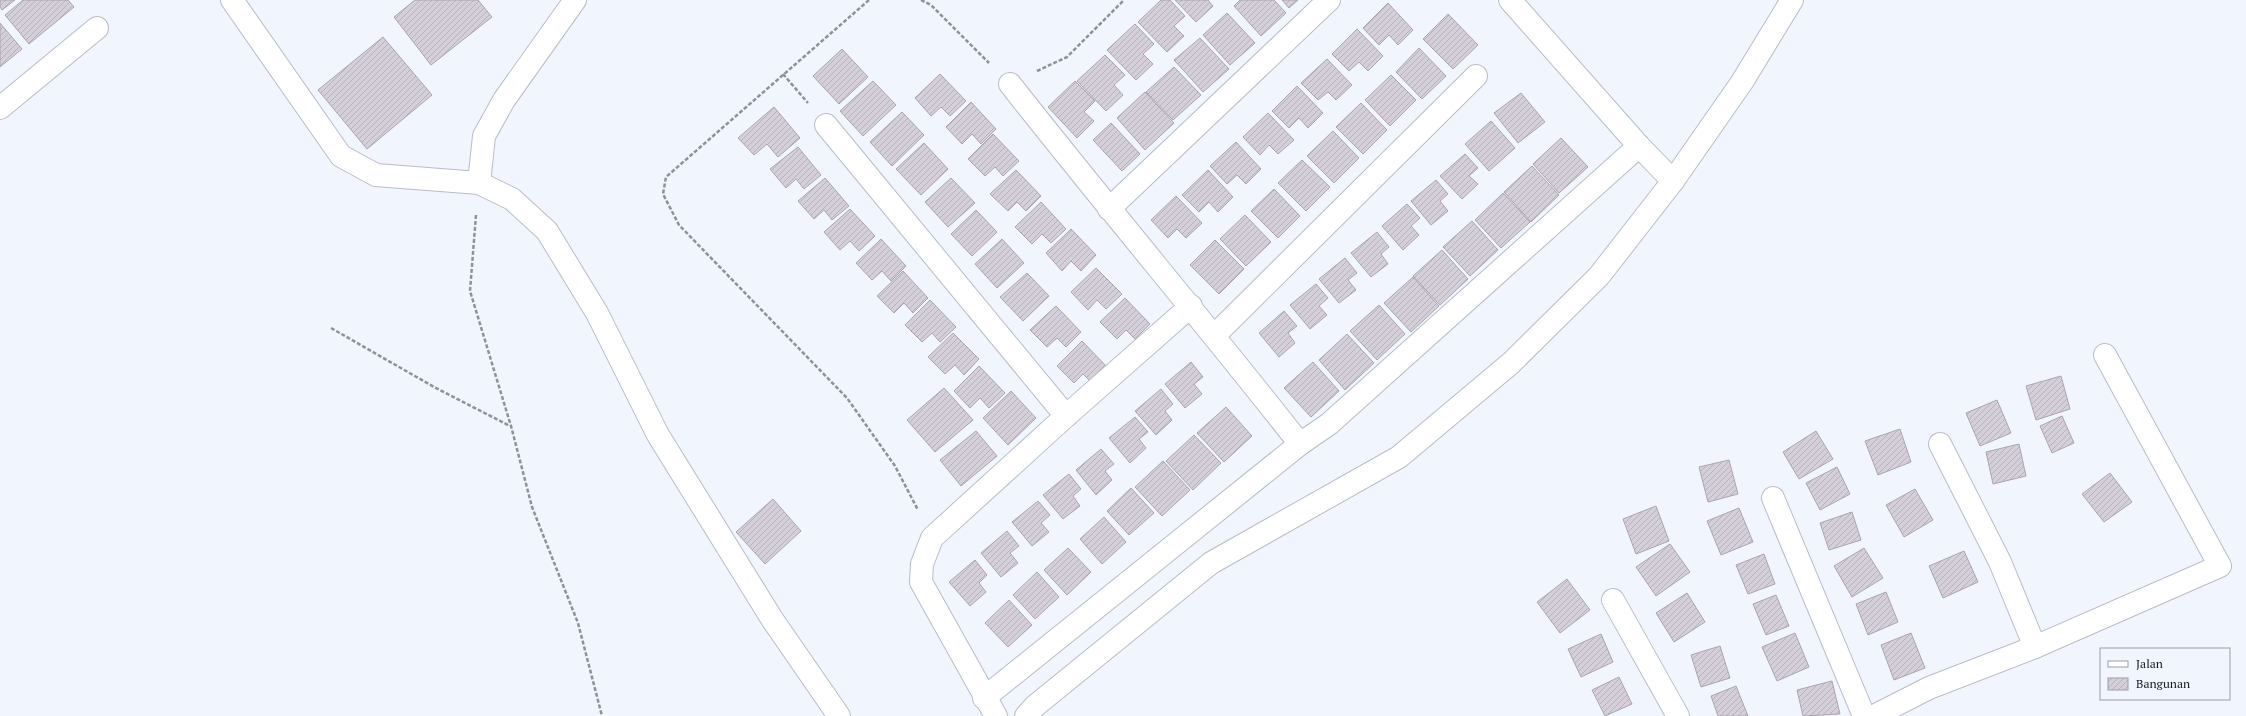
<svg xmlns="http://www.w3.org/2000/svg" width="2246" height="716" font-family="'PT Serif',serif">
  <defs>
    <pattern id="building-hatch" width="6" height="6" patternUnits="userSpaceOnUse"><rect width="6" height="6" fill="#d5cfd9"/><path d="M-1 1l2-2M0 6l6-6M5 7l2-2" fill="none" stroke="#b6b1ba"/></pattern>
  </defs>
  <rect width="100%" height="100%" fill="#f1f6fe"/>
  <!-- building -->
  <g fill="url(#building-hatch)" stroke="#aaa4ae">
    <polygon points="0,0 15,0 2,10 0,7"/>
    <polygon points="23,0 68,0 74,7 29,44 5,15"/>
    <polygon points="415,0 478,0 492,17 431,65 394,17"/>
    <polygon points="1161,0 1170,0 1185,16 1174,26 1184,36 1167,52 1138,22"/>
    <polygon points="1175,0 1208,0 1213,6 1196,22"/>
    <polygon points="1240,0 1274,0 1286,13 1261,36 1234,6"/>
    <polygon points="1282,0 1298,0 1289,8"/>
    <polygon points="1388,3 1413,30 1398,45 1389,35 1379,45 1363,28"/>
    <polygon points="1227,13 1255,43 1230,65 1203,35"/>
    <polygon points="1448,14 1478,45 1453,69 1423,39"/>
    <polygon points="0,23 22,49 0,67"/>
    <polygon points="1135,24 1154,44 1143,54 1153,64 1136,80 1107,50"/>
    <polygon points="1357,29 1383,56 1368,71 1359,62 1349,71 1332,54"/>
    <polygon points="383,37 432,95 367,149 318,90"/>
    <polygon points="1200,38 1229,69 1203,92 1174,60"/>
    <polygon points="1419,48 1446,76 1422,99 1396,72"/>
    <polygon points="842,49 868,77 839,104 813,76"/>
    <polygon points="1105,55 1125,75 1114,85 1123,95 1106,111 1077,81"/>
    <polygon points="1327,59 1352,85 1336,100 1328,92 1318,100 1301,83"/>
    <polygon points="1174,67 1201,95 1173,120 1146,92"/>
    <polygon points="940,74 966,101 950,116 941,107 931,116 915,98"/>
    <polygon points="1391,75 1416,100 1390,126 1365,100"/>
    <polygon points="873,81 896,105 863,136 840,111"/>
    <polygon points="1075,81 1095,101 1084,112 1094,121 1077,138 1048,107"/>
    <polygon points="1297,86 1323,113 1308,128 1299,118 1289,128 1272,111"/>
    <polygon points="1145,92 1174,123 1145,150 1117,118"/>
    <polygon points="1521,93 1545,122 1518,143 1494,113"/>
    <polygon points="971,102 996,129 981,144 972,134 962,144 946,127"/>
    <polygon points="1361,103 1387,130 1363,154 1336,127"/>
    <polygon points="774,107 800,138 778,157 767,144 754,155 738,138"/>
    <polygon points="902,112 924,135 892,166 870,142"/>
    <polygon points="1268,113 1294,140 1278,154 1269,145 1260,155 1243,137"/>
    <polygon points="1491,121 1515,148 1489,171 1465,144"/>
    <polygon points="1111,123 1140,154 1122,171 1093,140"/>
    <polygon points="1333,131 1359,158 1334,183 1307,156"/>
    <polygon points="993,134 1019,161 1003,176 995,167 985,176 968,159"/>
    <polygon points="1561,138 1588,167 1559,193 1533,164"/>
    <polygon points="1236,142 1261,169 1246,184 1237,175 1227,184 1210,166"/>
    <polygon points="924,143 948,169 921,195 896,169"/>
    <polygon points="798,147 821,175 804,189 796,179 786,188 770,169"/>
    <polygon points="1465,154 1478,168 1469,176 1478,184 1462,199 1440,176"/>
    <polygon points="1302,160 1330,187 1306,211 1278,183"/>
    <polygon points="1532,166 1559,195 1531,222 1504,192"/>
    <polygon points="1016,170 1041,196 1026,211 1017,202 1008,211 990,194"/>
    <polygon points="1208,170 1233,197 1218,212 1209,202 1199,212 1182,195"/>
    <polygon points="825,178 849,206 832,220 824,210 814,219 798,201"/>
    <polygon points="951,178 975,203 948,227 925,202"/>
    <polygon points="1436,180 1448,194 1440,201 1448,211 1431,225 1411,201"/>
    <polygon points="1274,189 1300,216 1278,238 1251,211"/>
    <polygon points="1503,193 1530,222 1501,248 1475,220"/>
    <polygon points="1176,196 1202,223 1186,238 1177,229 1168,238 1151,220"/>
    <polygon points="1041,202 1066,229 1051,243 1042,234 1032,244 1015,227"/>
    <polygon points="1407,204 1420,218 1411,226 1419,235 1403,250 1382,226"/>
    <polygon points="850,209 875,236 859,251 850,241 840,250 824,232"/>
    <polygon points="976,210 997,232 972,256 951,234"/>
    <polygon points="1245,215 1271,242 1246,266 1220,239"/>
    <polygon points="1472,221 1498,250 1470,276 1443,247"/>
    <polygon points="1071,229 1096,255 1081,271 1071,261 1062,271 1046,253"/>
    <polygon points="1377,232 1389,247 1381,254 1388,264 1371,277 1351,253"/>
    <polygon points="881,239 906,266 891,281 882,271 872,280 856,263"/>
    <polygon points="1002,239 1024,263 997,288 975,264"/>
    <polygon points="1215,240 1244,269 1219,294 1190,265"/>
    <polygon points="1442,250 1468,279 1440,305 1413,276"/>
    <polygon points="1345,258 1357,273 1348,280 1356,290 1339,303 1319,279"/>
    <polygon points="1096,268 1122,294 1106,309 1097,300 1088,310 1071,292"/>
    <polygon points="903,271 928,298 913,313 904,303 894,313 877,296"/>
    <polygon points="1027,273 1049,296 1023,321 1000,297"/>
    <polygon points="1413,277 1439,306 1411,332 1384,303"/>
    <polygon points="1316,284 1328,298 1319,306 1327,315 1310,329 1290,305"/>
    <polygon points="1125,298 1150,324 1135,339 1126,330 1117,339 1100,322"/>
    <polygon points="930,300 956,327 940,342 932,333 922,342 905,325"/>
    <polygon points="1379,305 1405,334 1377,360 1350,331"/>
    <polygon points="1056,306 1081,332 1066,347 1057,338 1047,347 1030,330"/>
    <polygon points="1284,311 1297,326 1288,333 1295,343 1279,357 1259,333"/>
    <polygon points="953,333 979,359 964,375 955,365 945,374 928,357"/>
    <polygon points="1347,334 1374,363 1345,390 1319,360"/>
    <polygon points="1082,341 1108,368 1092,383 1083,374 1074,383 1057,366"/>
    <polygon points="1191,362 1203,377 1194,384 1202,394 1185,408 1165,384"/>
    <polygon points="1313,362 1339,391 1311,417 1284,388"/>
    <polygon points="979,366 1005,393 989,408 980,398 970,408 954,391"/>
    <polygon points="2061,376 2070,409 2036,420 2026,386"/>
    <polygon points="944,388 973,420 935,452 907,420"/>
    <polygon points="1161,389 1173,404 1165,411 1172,420 1156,435 1135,411"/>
    <polygon points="1011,391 1036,418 1008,445 983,418"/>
    <polygon points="1997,400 2011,433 1980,446 1966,413"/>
    <polygon points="1226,407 1252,436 1224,462 1197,433"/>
    <polygon points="2062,416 2074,443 2052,453 2040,426"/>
    <polygon points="1135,417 1148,432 1139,439 1146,448 1130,463 1109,438"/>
    <polygon points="1900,429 1911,462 1878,475 1865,441"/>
    <polygon points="976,431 997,456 961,486 940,460"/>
    <polygon points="1816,431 1833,459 1799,479 1783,452"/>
    <polygon points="1194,435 1221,463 1193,490 1166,461"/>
    <polygon points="2019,444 2026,476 1993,484 1986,452"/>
    <polygon points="1101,449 1114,464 1105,471 1112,480 1096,495 1076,470"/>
    <polygon points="1729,460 1738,494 1708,502 1699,467"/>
    <polygon points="1163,461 1190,490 1162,516 1135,487"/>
    <polygon points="1837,467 1850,494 1820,510 1806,483"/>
    <polygon points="2110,473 2132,502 2104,522 2082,494"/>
    <polygon points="1069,474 1081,489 1073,496 1080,506 1063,519 1043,495"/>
    <polygon points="1131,488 1154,513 1129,535 1107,511"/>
    <polygon points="1915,489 1933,520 1904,537 1886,505"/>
    <polygon points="773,499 801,531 765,564 736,532"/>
    <polygon points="1038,501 1050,515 1041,523 1049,532 1032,546 1012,522"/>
    <polygon points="1656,506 1669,541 1636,554 1623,519"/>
    <polygon points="1739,508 1753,542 1721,555 1707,521"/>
    <polygon points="1852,512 1861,540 1829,550 1820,523"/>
    <polygon points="1104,517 1126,542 1102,564 1080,539"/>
    <polygon points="1007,531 1019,546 1010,553 1018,563 1001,577 981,553"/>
    <polygon points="1670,544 1690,572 1656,596 1636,567"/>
    <polygon points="1068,548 1091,572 1067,595 1044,570"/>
    <polygon points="1864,548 1883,578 1852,597 1834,566"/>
    <polygon points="1964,551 1978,582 1943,598 1929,566"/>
    <polygon points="1764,554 1775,584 1748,594 1736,565"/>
    <polygon points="975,560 987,575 979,583 986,592 970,606 949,582"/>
    <polygon points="1037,572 1059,597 1035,619 1013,595"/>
    <polygon points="1567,579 1590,610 1560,633 1537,602"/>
    <polygon points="1886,592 1898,622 1868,635 1856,604"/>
    <polygon points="1687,593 1705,622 1674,642 1656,613"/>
    <polygon points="1776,595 1789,626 1766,635 1753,604"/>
    <polygon points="1009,600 1032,625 1008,647 985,623"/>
    <polygon points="1795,633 1809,667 1777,681 1762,647"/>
    <polygon points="1911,633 1925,668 1894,680 1881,645"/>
    <polygon points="1601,634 1613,662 1581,677 1568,649"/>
    <polygon points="1720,646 1730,678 1701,687 1691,655"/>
    <polygon points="1619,677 1632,704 1605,716 1592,690"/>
    <polygon points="1832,681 1840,714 1803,716 1797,690"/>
    <polygon points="1736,686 1748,716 1718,716 1711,696"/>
  </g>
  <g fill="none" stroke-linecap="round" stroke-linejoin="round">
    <defs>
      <g id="minor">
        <polyline points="232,0 341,156 376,175 479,183 512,199 547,231 597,313 658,435 772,619 839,716"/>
        <polyline points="1510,0 1639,146 1673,181"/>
        <path d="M1010,84C1105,205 1205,323 1300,444"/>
        <polyline points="0,108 97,28"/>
        <polyline points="826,125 1066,416"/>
        <polyline points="479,183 484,136 504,100 575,0"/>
        <polyline points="1109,209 1329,0"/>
        <polyline points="1215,335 1476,76"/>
        <polyline points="1940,444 2000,562 2035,647"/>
        <polyline points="1773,498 1864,716"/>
        <polyline points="1613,600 1678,716"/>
        <polyline points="984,698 1300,444 1329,424 1639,146"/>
        <polyline points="996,716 921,582 922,564 932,538 1066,416 1191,306"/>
        <polyline points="1026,716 1035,706 1211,563 1399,457 1511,363 1599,276 1673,181 1742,82 1792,0"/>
        <polyline points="1874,716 1929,688 2035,647 2220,566 2105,355"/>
      </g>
    </defs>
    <!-- minor casing -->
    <use href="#minor" stroke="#b7bdc6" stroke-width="24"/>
    <!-- path -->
    <g stroke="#8e9298" stroke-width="2.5" stroke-dasharray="4 2" stroke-linecap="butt">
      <polyline points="869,0 666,177 663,194 679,225 847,398 895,466 918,510"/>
      <polyline points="921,0 931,5 989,63"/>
      <polyline points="1037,71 1067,57 1124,0"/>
      <polyline points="783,74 808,103"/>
      <polyline points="476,215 470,291 511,426 532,507 578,623 602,716"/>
      <polyline points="331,328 434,387 510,426"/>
    </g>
    <!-- minor -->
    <use href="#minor" stroke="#fff" stroke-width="22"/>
  </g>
  <!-- legend -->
  <rect x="2100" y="648" width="130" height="52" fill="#f1f6fe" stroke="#999da3"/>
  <rect x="2108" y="661" width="20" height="6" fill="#ffffff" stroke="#999da3"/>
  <text x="2136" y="668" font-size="12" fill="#15171a">Jalan</text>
  <rect x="2108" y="678" width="20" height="12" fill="url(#building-hatch)" stroke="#999da3"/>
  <text x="2136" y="688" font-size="12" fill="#15171a">Bangunan</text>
</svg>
